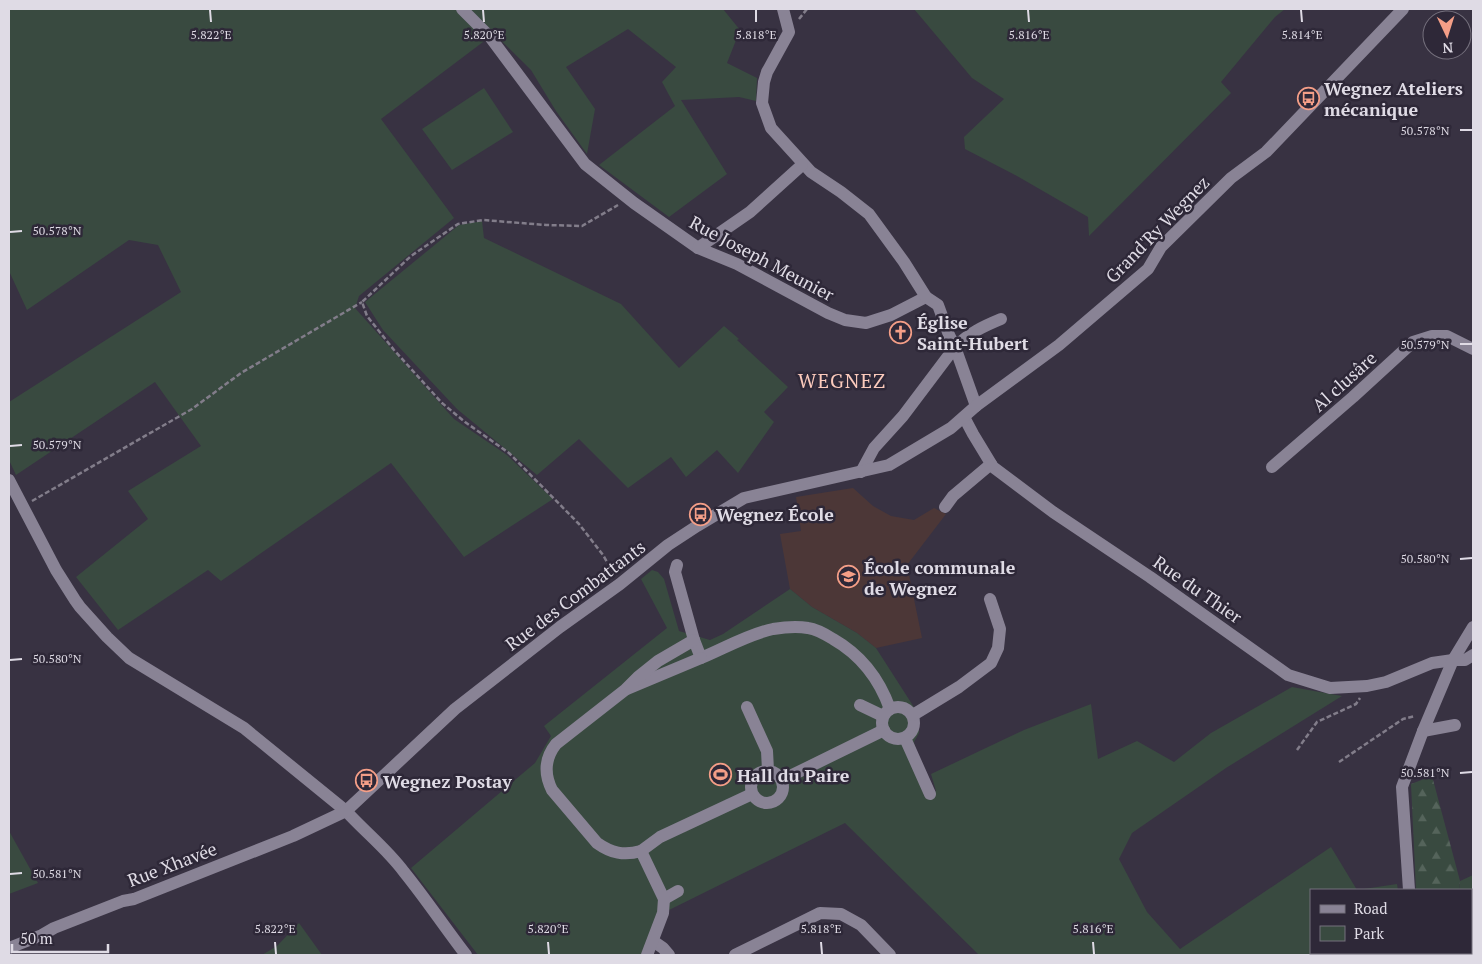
<svg xmlns="http://www.w3.org/2000/svg" width="1482" height="964" font-family="'PT Serif',serif">
  <defs>
    <pattern id="forest-firs" width="22" height="20" patternUnits="userSpaceOnUse" patternTransform="scale(1.25)"><rect width="22" height="20" fill="#394a40"/><path d="M5 1l3.5 6h-7zM16 11l3.5 6h-7z" fill="#55645b"/></pattern>
  </defs>
  <rect width="100%" height="100%" fill="#383242"/>
  <!-- education -->
  <polygon fill="#4c3737" points="853,488 873,506 891,516 914,520 934,508 946,514 907,565 922,638 876,648 857,633 812,607 790,589 780,534 801,531 796,497"/>
  <!-- green -->
  <g fill="#394a40">
    <polygon points="9,9 457,9 487,39 381,119 454,218 359,296 355,308 454,419 507,455 553,499 464,557 391,463 221,581 208,570 118,630 76,577 148,519 128,491 201,446 155,382 16,475 9,460 9,402 181,292 158,245 129,240 27,310 9,271"/>
    <polygon points="469,9 723,9 740,30 727,63 757,78 756,101 739,97 681,100 727,174 669,217 599,165 675,106 662,82 676,67 628,29 566,67 595,109 587,154 556,111 531,70"/>
    <polygon points="914,9 1285,9 1275,17 1221,82 1231,93 1089,236 1088,217 1017,176 965,149 964,137 1004,99 972,78"/>
    <polygon points="484,88 513,132 452,170 422,129"/>
    <polygon points="482,221 484,238 621,304 679,368 724,326 739,339 737,340 788,387 764,412 774,422 738,473 717,450 686,477 671,457 628,488 579,439 537,475 457,409 383,330 365,302 459,225"/>
    <polygon points="652,570 658,572 664,579 679,631 710,640 723,634 790,589 812,607 857,633 876,648 919,715 919,733 914,742 923,779 924,796 936,791 931,774 1024,730 1091,704 1098,759 1137,741 1174,762 1211,733 1292,687 1342,696 1226,768 1132,833 1119,859 1147,912 1180,949 1331,847 1357,890 1397,884 1398,890 1311,890 1311,953 1408,953 1408,955 979,955 845,823 663,913 647,955 478,955 411,868 535,763 551,736 544,726 667,628 641,579"/>
    <polygon points="9,831 38,883 9,894"/>
    <polygon points="1473,875 1473,934 1471,930 1471,890 1459,890 1460,881"/>
    <polygon points="299,923 322,955 262,955 277,946"/>
  </g>
  <!-- forest -->
  <polygon fill="url(#forest-firs)" points="1432,776 1460,881 1459,890 1416,890 1411,784"/>
  <g fill="none" stroke-linecap="round" stroke-linejoin="round">
    <!-- path -->
    <g stroke="#827d8a" stroke-width="2.5" stroke-dasharray="5 2.5" stroke-linecap="butt">
      <polyline points="799,19 807,9"/>
      <polyline points="32,501 192,409 241,373 362,302"/>
      <polyline points="614,574 603,555 579,524 509,453 465,422 442,403 394,350 367,316 362,302 411,256 458,224 483,220 546,225 582,226 618,205"/>
      <polyline points="1297,750 1317,722 1356,704 1360,698"/>
      <polyline points="1339,762 1403,719 1415,716"/>
    </g>
    <!-- minor -->
    <g stroke="#898395" stroke-width="12">
      <polyline points="462,9 490,37 585,164 634,203 698,248 737,264 828,313 845,320 866,323 891,315 926,297"/>
      <polyline points="783,9 789,32 767,72 764,82 762,103 771,128 811,172 841,192 869,214 904,262 926,297 938,305 949,335 955,347 976,406"/>
      <polyline points="698,248 750,212 802,165"/>
      <polyline points="964,417 973,434 993,467 1053,512 1150,577 1288,675 1330,688 1367,686 1386,682 1432,663 1453,660 1465,660 1473,655"/>
      <polyline points="1272,467 1353,397 1413,342 1432,336 1447,336 1473,349"/>
      <path d="M861,472L874,448L903,416L955,347C969,333 984,326 1001,319"/>
      <path d="M9,480L56,570L75,600L80,607L107,637L129,658L244,728L346,811C365,832 387,849 404,872C426,899 445,928 466,955"/>
      <polyline points="945,507 953,496 991,464"/>
      <path d="M677,565L675,572L694,640L701,658C725,648 749,634 773,629C785,627 797,626 808,628C816,629 825,634 833,639C861,655 879,678 890,709"/>
      <polyline points="627,689 701,658"/>
      <polyline points="860,705 883,716"/>
      <circle cx="898" cy="723" r="16"/>
      <polyline points="747,707 767,751 768,770"/>
      <polyline points="913,715 959,687 991,663 998,648 1000,629 990,599"/>
      <polyline points="1423,731 1455,725"/>
      <polyline points="905,738 930,794"/>
      <circle cx="767" cy="787" r="16"/>
      <polyline points="782,780 884,730"/>
      <polyline points="641,851 660,837 752,794"/>
      <polyline points="1409,890 1402,787 1423,731 1453,660 1473,627"/>
      <polyline points="664,899 678,891"/>
      <polyline points="653,941 663,948 669,955"/>
      <polyline points="9,948 42,935 54,928 123,901 134,899 293,836 346,811 455,709 560,627 620,584 668,545 697,526 744,498 889,465 951,428 976,406 1059,345 1148,269 1161,247 1231,178 1266,152 1403,9"/>
      <polyline points="1414,953 1414,955"/>
      <path d="M647,955L663,913L664,899L641,851C624,856 611,853 597,843L552,790C544,774 545,758 556,744L625,690L638,677L658,661L694,640"/>
      <polyline points="735,955 820,913 841,914 861,925 890,955"/>
    </g>
  </g>
  <!-- ticks -->
  <path fill="none" stroke="#dfdbe5" stroke-width="2" d="M210,10L211,22M483,10L484,22M756,10V22M1028,10L1029,22M1301,10L1302,22M1460,130H1472M10,232L22,231M1460,344H1472M10,446L22,445M1460,559L1472,558M10,660L22,659M1460,773L1472,772M10,874L22,873M275,942L276,954M548,942L549,954M821,942L822,954M1093,942L1094,954"/>
  <!-- icons -->
  <defs>
    <symbol id="bus-ring" viewBox="-11 -11 22 22"><circle r="9.5" fill="#2e2838" stroke="#f49e87" stroke-width="1.5"/><path d="M-5-6H5V4H4V6H2V4H-2V6H-4V4H-5ZM-3.5-4V0h7V-4ZM-3.5 1.2v1.5H-2V1.2ZM2 1.2v1.5H3.5V1.2Z" fill="#f49e87"/></symbol>
    <symbol id="church-ring" viewBox="-11 -11 22 22"><circle r="9.5" fill="#2e2838" stroke="#f49e87" stroke-width="1.5"/><path d="M-1.2-6h2.4v3.5h3.3v2.4h-3.3V6h-2.4V-.1h-3.3v-2.4h3.3Z" fill="#f49e87"/></symbol>
    <symbol id="school-ring" viewBox="-11 -11 22 22"><circle r="9.5" fill="#2e2838" stroke="#f49e87" stroke-width="1.5"/><path d="M0-5L7-2L0 1L-7-2ZM-4 1L0 2.5L4 1V4Q0 6-4 4Z" fill="#f49e87"/></symbol>
    <symbol id="stadium-ring" viewBox="-11 -11 22 22"><circle r="9.5" fill="#2e2838" stroke="#f49e87" stroke-width="1.5"/><path d="M0-5a6.5 5 0 1 0 0 10a6.5 5 0 1 0 0-10ZM-3.5-1.8h7v3.6h-7Z" fill="#f49e87"/></symbol>
  </defs>
  <g fill-rule="evenodd">
    <use href="#bus-ring" x="1296" y="86" width="25" height="25"/>
    <use href="#church-ring" x="888" y="320" width="25" height="25"/>
    <use href="#bus-ring" x="688" y="502" width="25" height="25"/>
    <use href="#school-ring" x="836" y="564" width="25" height="25"/>
    <use href="#stadium-ring" x="708" y="762" width="25" height="25"/>
    <use href="#bus-ring" x="354" y="768" width="25" height="25"/>
  </g>
  <g text-anchor="middle" dominant-baseline="central" stroke-width="5" stroke-linejoin="round" paint-order="stroke">
    <!-- poi labels -->
    <g font-size="18" font-weight="bold" fill="#dfdbe5" stroke="#2e2838" text-anchor="start">
      <text x="1324" y="88">Wegnez Ateliers<tspan x="1324" dy="21">mécanique</tspan></text>
      <text x="917" y="322">Église<tspan x="917" dy="21">Saint-Hubert</tspan></text>
      <text x="716" y="514">Wegnez École</text>
      <text x="864" y="567">École communale<tspan x="864" dy="21">de Wegnez</tspan></text>
      <text x="737" y="775">Hall du Paire</text>
      <text x="383" y="781">Wegnez Postay</text>
    </g>
    <!-- street labels -->
    <g font-size="18" fill="#dfdbe5" stroke="#2e2838">
      <text transform="translate(1157 229) rotate(-46)">Grand'Ry Wegnez</text>
      <text transform="translate(762 258) rotate(28)">Rue Joseph Meunier</text>
      <text transform="translate(1344 381) rotate(-42)">Al clusâre</text>
      <text transform="translate(1198 589) rotate(35)">Rue du Thier</text>
      <text transform="translate(575 595) rotate(-37)">Rue des Combattants</text>
      <text transform="translate(172 864) rotate(-21)">Rue Xhavée</text>
    </g>
    <!-- quarter labels -->
    <g font-size="20" letter-spacing="1" fill="#fbcabc" stroke="#2e2838">
      <text x="842" y="380">WEGNEZ</text>
    </g>
  </g>
  <g font-size="12" text-anchor="middle" fill="#dfdbe5" stroke="#2e2838" stroke-width="5" stroke-linejoin="round" paint-order="stroke">
    <text x="211" y="39">5.822°E</text>
    <text x="484" y="39">5.820°E</text>
    <text x="756" y="39">5.818°E</text>
    <text x="1029" y="39">5.816°E</text>
    <text x="1302" y="39">5.814°E</text>
    <text x="1425" y="135">50.578°N</text>
    <text x="57" y="235">50.578°N</text>
    <text x="1425" y="349">50.579°N</text>
    <text x="57" y="449">50.579°N</text>
    <text x="1425" y="563">50.580°N</text>
    <text x="57" y="663">50.580°N</text>
    <text x="1425" y="777">50.581°N</text>
    <text x="57" y="878">50.581°N</text>
    <text x="275" y="933">5.822°E</text>
    <text x="548" y="933">5.820°E</text>
    <text x="821" y="933">5.818°E</text>
    <text x="1093" y="933">5.816°E</text>
  </g>
  <!-- border -->
  <rect width="1482" height="964" fill="none" stroke="#dfdbe5" stroke-width="20"/>
  <!-- legend -->
  <rect x="1310" y="889" width="162" height="65" fill="#2e2838" stroke="#75707d"/>
  <rect x="1320" y="905" width="25" height="8" fill="#898395" stroke="#75707d"/>
  <text x="1354" y="914" font-size="15" fill="#dfdbe5">Road</text>
  <rect x="1320" y="926" width="25" height="15" fill="#394a40" stroke="#75707d"/>
  <text x="1354" y="939" font-size="15" fill="#dfdbe5">Park</text>
  <!-- north arrow -->
  <g transform="translate(1447 35) rotate(176)"><circle r="24" fill="#2e2838" stroke="#75707d"/>
  <path d="M0-4L9 19L0 12L-9 19Z" fill="#f49e87"/>
  <text y="-8" font-size="14" font-weight="bold" text-anchor="middle" fill="#dfdbe5">N</text>
  </g>
  <!-- scale -->
  <path d="M12 944v8h96v-8" fill="none" stroke="#dfdbe5" stroke-width="2.5"/>
  <text x="20" y="944" font-size="15" fill="#dfdbe5" stroke="#2e2838" stroke-width="4" paint-order="stroke">50 m</text>
</svg>
